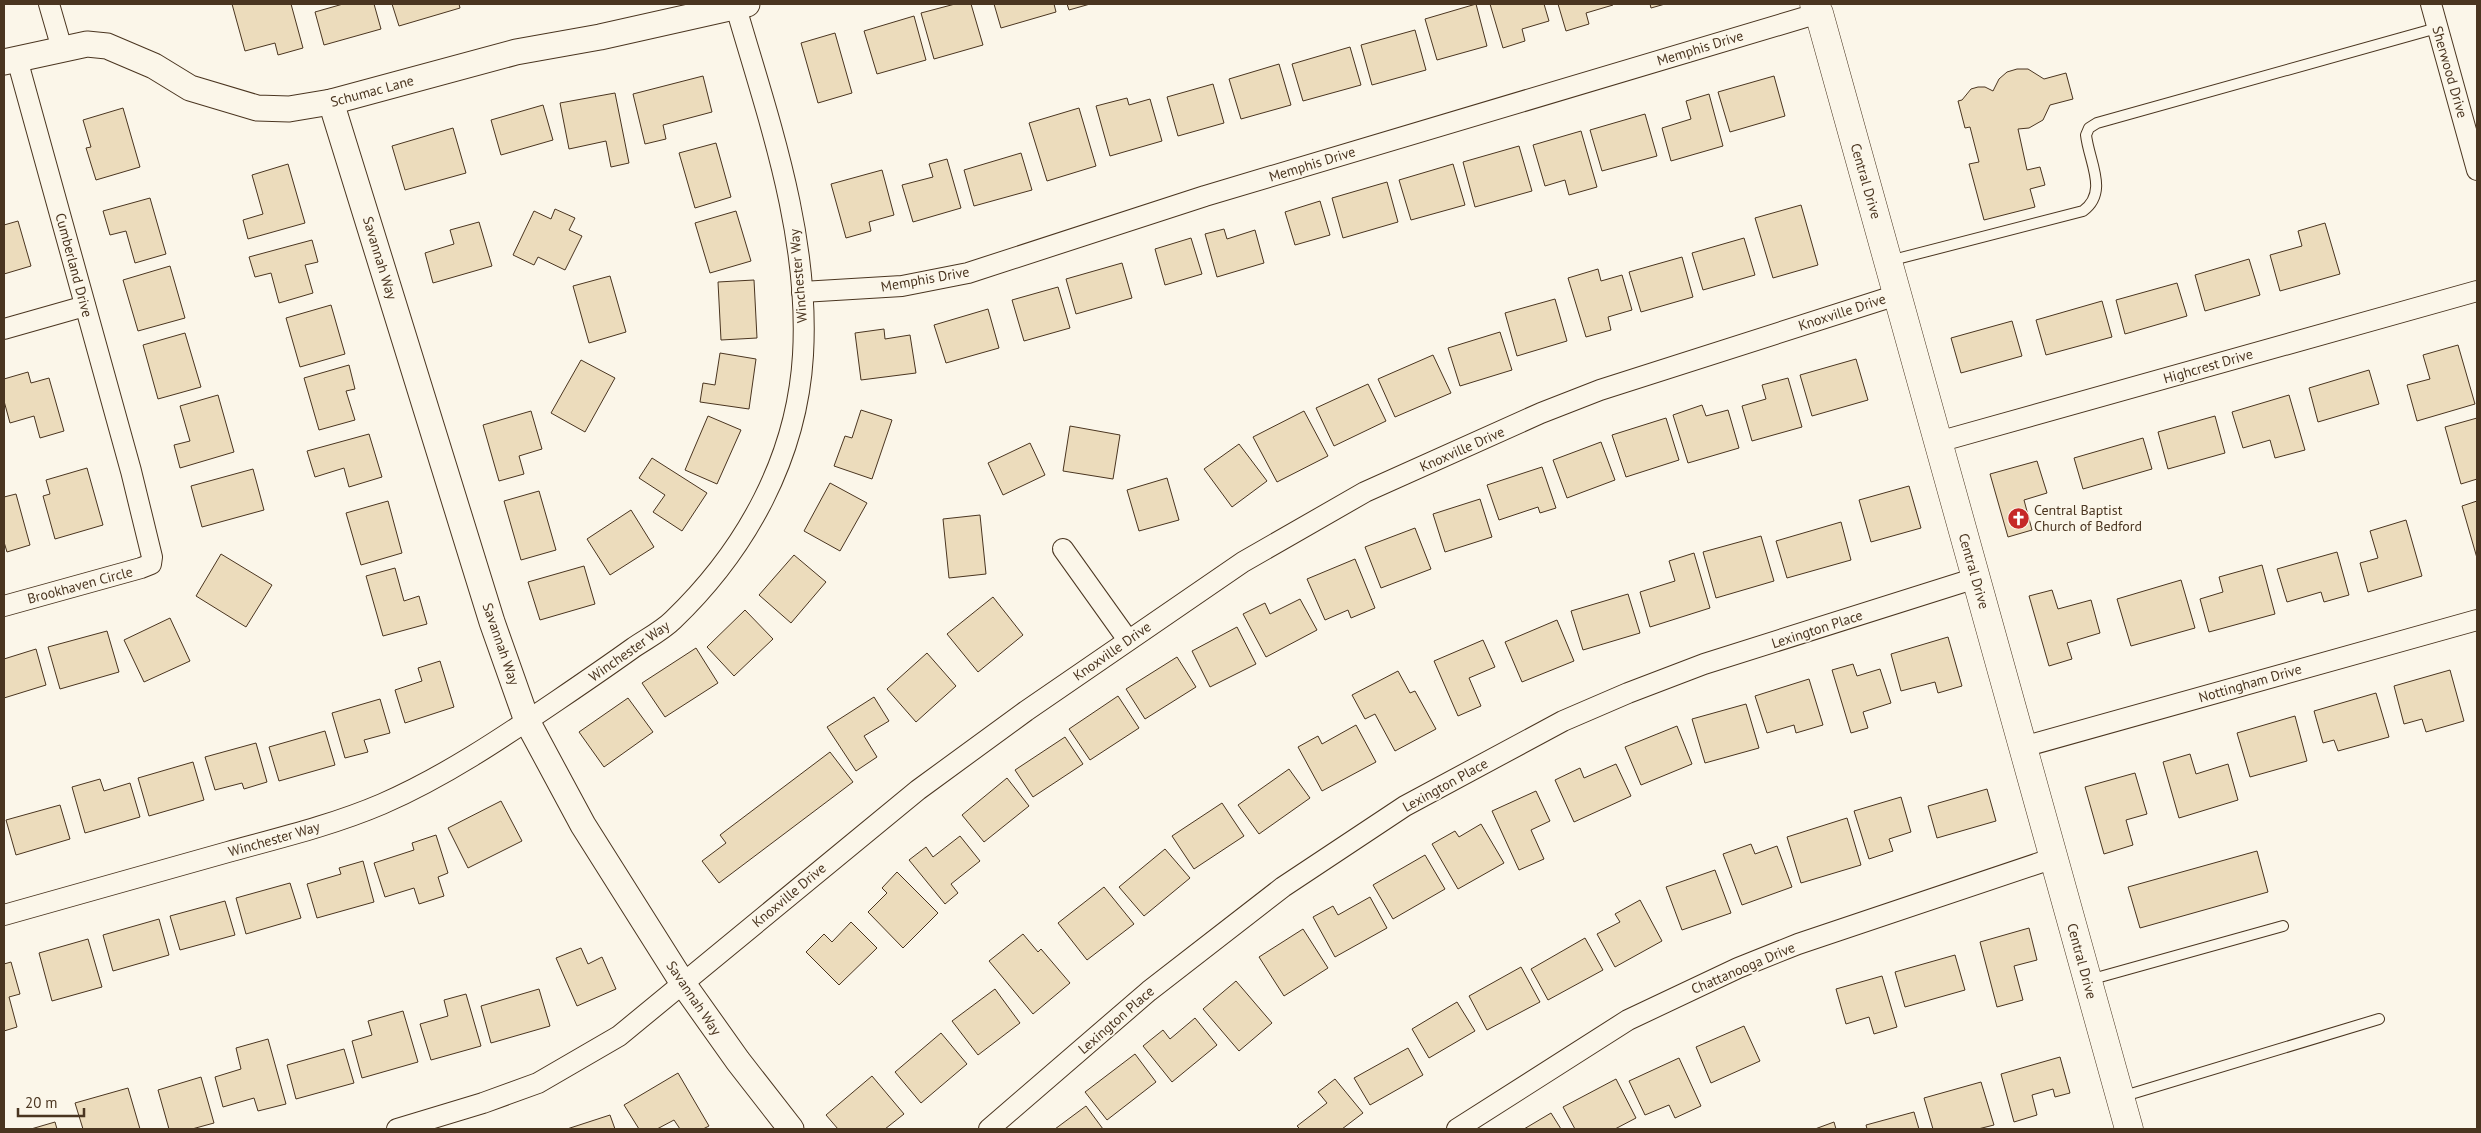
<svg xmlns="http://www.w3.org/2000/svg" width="2481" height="1133" font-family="'PT Sans',sans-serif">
  <rect width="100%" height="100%" fill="#fbf6e9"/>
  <!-- building -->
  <g fill="#ecdcbc" stroke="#4a3520">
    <polygon points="232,4 291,4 303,48 278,55 275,43 245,51"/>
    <polygon points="343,4 374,4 381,29 324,45 315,12"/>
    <polygon points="392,4 459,4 460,8 399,26"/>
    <polygon points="955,4 971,4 983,45 934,59 921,13"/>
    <polygon points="994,4 1054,4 1056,12 1001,28"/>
    <polygon points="1067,4 1090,4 1069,10"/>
    <polygon points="1476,4 1487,46 1437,60 1425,19"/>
    <polygon points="1490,4 1544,4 1549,21 1522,29 1525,41 1503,48"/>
    <polygon points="1558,4 1612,4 1613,5 1586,13 1589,24 1566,31"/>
    <polygon points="1650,4 1665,4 1651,8"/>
    <polygon points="914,16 926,60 877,74 864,31"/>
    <polygon points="1415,30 1426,70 1372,85 1361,45"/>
    <polygon points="835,33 852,93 818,103 801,43"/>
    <polygon points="1350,47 1361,85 1303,101 1292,64"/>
    <polygon points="1279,64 1291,105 1241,119 1229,79"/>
    <polygon points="2017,69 2028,69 2044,79 2066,73 2073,99 2050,105 2043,120 2029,128 2018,129 2027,170 2040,167 2045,185 2030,189 2035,207 1984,220 1969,164 1979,162 1970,127 1965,128 1958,101 1962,100 1971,89 1978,87 1985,87 1993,91 1999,79 2007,72"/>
    <polygon points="703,76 712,112 663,125 666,139 645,144 633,94"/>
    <polygon points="1774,76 1785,116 1730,132 1718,92"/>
    <polygon points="1213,84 1224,123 1178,136 1167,97"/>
    <polygon points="615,93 629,163 611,167 606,141 569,149 560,103"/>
    <polygon points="1709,94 1723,146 1671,161 1662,128 1691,119 1686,101"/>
    <polygon points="1127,98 1129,105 1150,99 1162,141 1110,156 1096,106"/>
    <polygon points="543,105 553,140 501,155 491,120"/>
    <polygon points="123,108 140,167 96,180 86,148 91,147 83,120"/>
    <polygon points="1079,108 1096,166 1047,181 1029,123"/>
    <polygon points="1645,114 1657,156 1602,171 1590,130"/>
    <polygon points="453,128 466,173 405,190 392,146"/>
    <polygon points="1581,131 1597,187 1569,195 1565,180 1545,186 1533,145"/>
    <polygon points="716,143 731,197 695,208 679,153"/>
    <polygon points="1519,146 1532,191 1475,207 1463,162"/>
    <polygon points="1021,153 1032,190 974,206 964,170"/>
    <polygon points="947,159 961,208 913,222 902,185 933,177 929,164"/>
    <polygon points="288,164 305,223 248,239 243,220 263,214 252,175"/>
    <polygon points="1453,164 1465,205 1411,220 1399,180"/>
    <polygon points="882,170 894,215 869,222 871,231 846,238 831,184"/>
    <polygon points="1387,182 1398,222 1343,238 1332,198"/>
    <polygon points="150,198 166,254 135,263 126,231 110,235 103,211"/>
    <polygon points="1320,201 1330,235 1295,245 1285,212"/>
    <polygon points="1801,205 1818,265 1773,278 1755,218"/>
    <polygon points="555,209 575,218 569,230 582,236 565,270 538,257 534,265 513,255 534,211 551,219"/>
    <polygon points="736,211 751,261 710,273 695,223"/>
    <polygon points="18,221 31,266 4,274 4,225"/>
    <polygon points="479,222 492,266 433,283 425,253 454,244 450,230"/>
    <polygon points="2325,223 2340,274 2280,291 2270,255 2302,246 2298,231"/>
    <polygon points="1224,229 1227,239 1255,230 1264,263 1217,277 1205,234"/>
    <polygon points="1191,238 1202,274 1165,285 1155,249"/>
    <polygon points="1744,238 1755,275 1703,290 1692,253"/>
    <polygon points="312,240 318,262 305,265 313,293 279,303 271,273 255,277 249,257"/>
    <polygon points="1682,257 1693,297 1641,312 1629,272"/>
    <polygon points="2249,259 2260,295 2205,311 2195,275"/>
    <polygon points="1122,263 1132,298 1076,314 1066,279"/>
    <polygon points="170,266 185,318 138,331 123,280"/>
    <polygon points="1598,269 1601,281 1622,275 1632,310 1608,317 1611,330 1586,337 1568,278"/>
    <polygon points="610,276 626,332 589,343 573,286"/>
    <polygon points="754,280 757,338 721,340 718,282"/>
    <polygon points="2177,283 2187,316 2125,334 2116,300"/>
    <polygon points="1058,287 1070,328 1024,341 1012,300"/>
    <polygon points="1555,299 1567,341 1517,356 1505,313"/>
    <polygon points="2102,301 2112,337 2046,355 2036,320"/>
    <polygon points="331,305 345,354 300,367 286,318"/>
    <polygon points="988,309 999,348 946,363 934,325"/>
    <polygon points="2012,321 2022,356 1961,373 1951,338"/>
    <polygon points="884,329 885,339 910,335 916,373 861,380 855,333"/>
    <polygon points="1500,332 1512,370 1460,386 1448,348"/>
    <polygon points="185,333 201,387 158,399 143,345"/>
    <polygon points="2458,345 2475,404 2417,421 2407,385 2430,379 2423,355"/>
    <polygon points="720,353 756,359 749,409 700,402 703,383 715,385"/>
    <polygon points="1433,355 1451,393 1395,417 1378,379"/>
    <polygon points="1856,359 1868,400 1812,416 1800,375"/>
    <polygon points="581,360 615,378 585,432 551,413"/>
    <polygon points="349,365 355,389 346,391 355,420 319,430 304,378"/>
    <polygon points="2369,370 2379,404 2318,422 2309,388"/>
    <polygon points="28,372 31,383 49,378 64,431 40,438 34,416 10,423 4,401 4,379"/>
    <polygon points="1788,378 1802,427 1752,441 1742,406 1766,399 1762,385"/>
    <polygon points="1368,384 1386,421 1334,446 1316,408"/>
    <polygon points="218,395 234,452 180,468 174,445 190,441 180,406"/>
    <polygon points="2289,395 2305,450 2275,458 2270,440 2243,448 2232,412"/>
    <polygon points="1702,405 1706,416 1728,410 1739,448 1688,463 1673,415"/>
    <polygon points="861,410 892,420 872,479 834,466 845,436 852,438"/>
    <polygon points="531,411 542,449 519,456 524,474 499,481 483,425"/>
    <polygon points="1304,411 1328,456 1277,482 1253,437"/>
    <polygon points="708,416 741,430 717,484 685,470"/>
    <polygon points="2215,416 2225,453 2168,469 2158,432"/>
    <polygon points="1666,418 1679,460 1626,477 1612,435"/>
    <polygon points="2477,418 2477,479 2461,484 2445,427"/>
    <polygon points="1070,426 1120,435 1113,479 1063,471"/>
    <polygon points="369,434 382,477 349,487 344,468 315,477 307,451"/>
    <polygon points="2143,438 2152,469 2083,489 2074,458"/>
    <polygon points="1601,442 1615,480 1567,498 1553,460"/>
    <polygon points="1030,443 1045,475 1003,495 988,463"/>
    <polygon points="1239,444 1267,481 1232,507 1204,469"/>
    <polygon points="652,458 707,493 682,531 653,512 665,495 639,478"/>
    <polygon points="2037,461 2047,493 2024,500 2032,530 2008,537 1990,474"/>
    <polygon points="1542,467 1556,508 1540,513 1538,507 1499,520 1487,485"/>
    <polygon points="87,468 103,525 55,539 43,496 50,494 46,480"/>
    <polygon points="253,469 264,510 202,527 191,486"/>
    <polygon points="1167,478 1179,520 1139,531 1127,490"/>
    <polygon points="830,483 867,503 840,551 804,531"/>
    <polygon points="1909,486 1921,528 1871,542 1859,500"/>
    <polygon points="539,491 556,550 521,560 504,501"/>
    <polygon points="16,494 30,545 7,552 4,542 4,497"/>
    <polygon points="1480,499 1492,537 1445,552 1433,514"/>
    <polygon points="388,501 402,553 361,565 346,513"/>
    <polygon points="2477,501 2477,558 2462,506"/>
    <polygon points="631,510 654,547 610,575 587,539"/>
    <polygon points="980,515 986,574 949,578 943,519"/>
    <polygon points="2406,520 2422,576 2368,592 2360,563 2378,558 2370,531"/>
    <polygon points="1841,522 1851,560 1787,578 1776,541"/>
    <polygon points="1415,528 1431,569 1381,588 1365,547"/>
    <polygon points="1761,536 1774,581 1716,598 1703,552"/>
    <polygon points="2337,552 2349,595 2324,602 2321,592 2287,602 2277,569"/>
    <polygon points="1694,553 1710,608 1650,627 1640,592 1675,581 1669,561"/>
    <polygon points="221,554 272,585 246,627 196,596"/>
    <polygon points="794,555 826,582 791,623 759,595"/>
    <polygon points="1355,559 1375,608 1351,618 1348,610 1325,620 1307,579"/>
    <polygon points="2262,565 2275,614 2209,632 2200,599 2223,592 2219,577"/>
    <polygon points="584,566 595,604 540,620 528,582"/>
    <polygon points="395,568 404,601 419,596 427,624 383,636 366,576"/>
    <polygon points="2181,580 2195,628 2131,646 2117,599"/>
    <polygon points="2052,590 2058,609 2091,600 2100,633 2067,643 2072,659 2049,666 2029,596"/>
    <polygon points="1628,594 1640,633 1583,650 1571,611"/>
    <polygon points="993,597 1023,635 978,672 947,634"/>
    <polygon points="1300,599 1317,630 1266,657 1243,614 1265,603 1270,614"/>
    <polygon points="745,610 773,639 734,676 707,647"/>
    <polygon points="170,618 190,661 144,682 124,640"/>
    <polygon points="1557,620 1574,661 1522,682 1505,642"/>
    <polygon points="1237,627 1256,664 1210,687 1192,651"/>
    <polygon points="107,631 119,672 60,689 48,647"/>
    <polygon points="1948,637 1962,686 1938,693 1935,682 1901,691 1891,654"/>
    <polygon points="1483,640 1495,667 1469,678 1481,706 1458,716 1434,661"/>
    <polygon points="696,648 718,683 665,717 642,683"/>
    <polygon points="36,649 46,685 4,698 4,659"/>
    <polygon points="927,653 956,686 916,722 887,689"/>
    <polygon points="1177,657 1196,687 1145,719 1126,689"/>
    <polygon points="440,661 454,707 405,723 395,690 422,681 418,668"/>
    <polygon points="1853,664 1857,676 1880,669 1891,703 1863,712 1868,728 1851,733 1832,670"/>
    <polygon points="2450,670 2464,721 2426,732 2422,719 2404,724 2394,686"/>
    <polygon points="1398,671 1410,693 1415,691 1436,729 1395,751 1375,714 1365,719 1352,695"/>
    <polygon points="1809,679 1823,725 1796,733 1794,725 1767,733 1755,696"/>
    <polygon points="2376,693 2389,737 2338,751 2334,740 2323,743 2314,711"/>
    <polygon points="1118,696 1139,728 1090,760 1069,729"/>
    <polygon points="874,697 889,721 864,736 877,757 856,771 827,727"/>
    <polygon points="628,698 653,732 604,767 579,732"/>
    <polygon points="380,699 390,733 364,740 368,752 345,758 332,713"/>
    <polygon points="1746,704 1759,748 1705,763 1692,719"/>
    <polygon points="2295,716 2307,761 2250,777 2237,733"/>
    <polygon points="1356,725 1376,762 1322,791 1298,747 1318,736 1322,744"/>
    <polygon points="1677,726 1692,764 1641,785 1625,747"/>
    <polygon points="325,731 335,765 279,781 269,747"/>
    <polygon points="1065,737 1083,764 1033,797 1015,770"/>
    <polygon points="256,743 267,782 244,789 242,783 215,790 205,757"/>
    <polygon points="830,752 853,782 719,883 702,861 726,843 720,835"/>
    <polygon points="2190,754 2196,774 2228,764 2238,800 2179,818 2163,762"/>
    <polygon points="193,762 204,800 149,816 138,778"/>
    <polygon points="1616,764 1631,796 1574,822 1555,780 1580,768 1584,778"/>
    <polygon points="1289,769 1310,798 1259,834 1238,805"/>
    <polygon points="2135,773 2147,814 2126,820 2133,845 2104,854 2085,787"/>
    <polygon points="1007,778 1029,806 984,842 962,815"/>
    <polygon points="100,779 104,791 130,783 140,817 85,833 72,787"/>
    <polygon points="1987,789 1996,821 1937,838 1928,806"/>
    <polygon points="1536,791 1550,821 1531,830 1544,859 1519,870 1492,811"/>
    <polygon points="1901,797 1911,832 1889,839 1893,851 1869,859 1854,811"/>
    <polygon points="501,801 522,841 468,868 448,828"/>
    <polygon points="1222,803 1244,836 1194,869 1172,836"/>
    <polygon points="60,805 70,839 16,855 6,820"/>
    <polygon points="1847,818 1861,865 1801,883 1787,837"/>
    <polygon points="1481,824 1504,863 1458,889 1432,844 1455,831 1459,837"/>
    <polygon points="436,835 448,873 438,877 444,896 419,904 414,888 385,897 374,863 414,850 412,843"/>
    <polygon points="960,836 980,861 951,884 958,893 945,904 909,860 926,847 933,857"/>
    <polygon points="1751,844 1755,854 1777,846 1792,887 1742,905 1723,854"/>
    <polygon points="1165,849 1190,878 1144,916 1119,887"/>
    <polygon points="2257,851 2268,892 2140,928 2128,887"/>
    <polygon points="1425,855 1445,889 1393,919 1373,885"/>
    <polygon points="363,861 374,902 317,918 307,884 341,874 339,868"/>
    <polygon points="1715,870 1731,913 1682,930 1666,887"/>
    <polygon points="897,872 938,913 903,948 868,912 887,893 882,888"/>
    <polygon points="290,883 301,918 246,934 236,898"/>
    <polygon points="1104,887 1134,924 1087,960 1058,923"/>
    <polygon points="1370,897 1387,928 1335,957 1313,917 1333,906 1338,915"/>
    <polygon points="1640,900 1662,941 1615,967 1597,934 1620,922 1615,914"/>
    <polygon points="225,901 235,935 180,950 170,916"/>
    <polygon points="159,919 169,955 113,971 103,935"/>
    <polygon points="851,922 877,948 839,985 806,952 824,934 832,942"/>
    <polygon points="2029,928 2037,960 2014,966 2023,1000 1997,1007 1980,942"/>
    <polygon points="1303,929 1328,968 1284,996 1259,957"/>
    <polygon points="1023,934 1038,952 1041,949 1070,983 1033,1014 989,961"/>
    <polygon points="1585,938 1603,970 1548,1000 1531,969"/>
    <polygon points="88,939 102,987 52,1001 39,953"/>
    <polygon points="581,948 588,964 602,957 616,989 577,1006 556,958"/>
    <polygon points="1955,955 1965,990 1905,1007 1895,972"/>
    <polygon points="11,962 20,994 9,997 17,1027 4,1031 4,964"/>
    <polygon points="1521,967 1540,1002 1487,1030 1469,996"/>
    <polygon points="1882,976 1897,1027 1874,1034 1869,1017 1846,1024 1836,989"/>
    <polygon points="1236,981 1272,1023 1239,1051 1203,1009"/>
    <polygon points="539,989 550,1026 491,1043 481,1006"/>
    <polygon points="995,989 1020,1023 978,1055 952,1021"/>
    <polygon points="466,994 481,1046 431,1060 420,1024 448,1016 444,1000"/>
    <polygon points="1457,1002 1475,1031 1429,1058 1412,1029"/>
    <polygon points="403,1011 418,1062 362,1078 352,1041 372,1035 368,1021"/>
    <polygon points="1195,1018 1217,1045 1172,1082 1143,1046 1163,1030 1170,1039"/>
    <polygon points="1744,1026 1760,1061 1711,1083 1696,1047"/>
    <polygon points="941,1033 967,1064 921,1103 895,1072"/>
    <polygon points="268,1039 286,1104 258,1111 254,1098 223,1107 215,1077 241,1069 236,1048"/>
    <polygon points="1408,1048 1423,1075 1370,1105 1354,1078"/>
    <polygon points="344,1049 354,1083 296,1099 287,1065"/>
    <polygon points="1135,1054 1156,1082 1107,1120 1085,1092"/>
    <polygon points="2060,1057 2070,1093 2055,1097 2053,1089 2032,1095 2037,1115 2014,1122 2001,1074"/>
    <polygon points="1679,1058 1701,1106 1675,1118 1669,1105 1645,1115 1629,1081"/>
    <polygon points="678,1073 709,1126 703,1129 680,1129 674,1120 657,1129 639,1129 624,1105"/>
    <polygon points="872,1076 904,1114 885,1129 838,1129 826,1115"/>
    <polygon points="201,1077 214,1123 192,1129 169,1129 158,1090"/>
    <polygon points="1335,1079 1363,1113 1342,1129 1300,1129 1297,1126 1327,1103 1318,1092"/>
    <polygon points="1616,1079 1636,1118 1615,1129 1575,1129 1563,1107"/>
    <polygon points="1981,1082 1994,1125 1978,1129 1933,1129 1924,1098"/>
    <polygon points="128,1088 140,1129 83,1129 75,1103"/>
    <polygon points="1086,1106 1103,1129 1055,1129"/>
    <polygon points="1914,1112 1919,1129 1867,1129 1866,1125"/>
    <polygon points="1551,1113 1561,1129 1524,1129"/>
    <polygon points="610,1115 615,1129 567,1129"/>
    <polygon points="55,1122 57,1129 31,1129"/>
    <polygon points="1834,1122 1836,1129 1815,1129"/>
  </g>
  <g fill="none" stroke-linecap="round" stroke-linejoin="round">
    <defs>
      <g id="service">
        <path d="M1889,261L2083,211C2109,192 2089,162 2086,135L2089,128L2097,123L2437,28"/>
        <polyline points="2089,980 2283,926"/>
        <polyline points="2121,1097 2379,1019"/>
      </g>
      <g id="minor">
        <polyline points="49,4 62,49"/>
        <polyline points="2431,4 2477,170"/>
        <polyline points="802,292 902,286 968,273 1205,196 1819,13"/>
        <polyline points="4,329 85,306"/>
        <polyline points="1938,442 2477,291"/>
        <polyline points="1063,549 1128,640"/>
        <polyline points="4,606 141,568 151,564 152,557 131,471 17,59"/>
        <polyline points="2023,747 2477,620"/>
        <path d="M4,915C78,894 153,873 228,852C279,838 333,825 382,804C444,777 502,738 558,700C583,683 608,666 633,648C646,639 662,631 673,620C747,549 797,457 803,355C810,234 768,118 735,4"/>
        <polyline points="397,1129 483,1103 538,1083 619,1036 918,790 1026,711 1243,562 1365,492 1541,413 1600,390 1897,295"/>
        <polyline points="989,1129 1149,991 1283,887 1405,806 1563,721 1628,693 1704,664 1976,578"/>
        <polyline points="1457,1129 1628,1020 1738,968 1798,944 2054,858"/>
      </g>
      <g id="tertiary">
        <polyline points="4,62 87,44 107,46 154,66 190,88 257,108 289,109 331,102 516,52 600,37 747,4"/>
        <polyline points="331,102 492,622 527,721 583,825 684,985 738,1061 791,1129"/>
      </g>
      <polyline id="secondary" points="1814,4 1819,13 2129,1129"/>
    </defs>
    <!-- service casing -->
    <use href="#service" stroke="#4a3520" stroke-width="12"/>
    <!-- minor casing -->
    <use href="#minor" stroke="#4a3520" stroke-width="22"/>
    <!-- tertiary casing -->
    <use href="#tertiary" stroke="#4a3520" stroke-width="27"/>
    <!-- secondary casing -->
    <use href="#secondary" stroke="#4a3520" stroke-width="29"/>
    <!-- service -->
    <use href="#service" stroke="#fbf6e9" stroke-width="10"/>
    <!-- minor -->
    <use href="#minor" stroke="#fbf6e9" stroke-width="20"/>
    <!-- tertiary -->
    <use href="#tertiary" stroke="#fbf6e9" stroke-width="25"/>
    <!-- secondary -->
    <use href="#secondary" stroke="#fbf6e9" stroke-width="28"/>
  </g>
  <!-- icons -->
  <defs>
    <symbol id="church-disc" viewBox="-11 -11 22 22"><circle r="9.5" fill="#c62828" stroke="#fbf6e9"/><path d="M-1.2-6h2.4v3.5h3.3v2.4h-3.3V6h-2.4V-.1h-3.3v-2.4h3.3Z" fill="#fff"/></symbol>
  </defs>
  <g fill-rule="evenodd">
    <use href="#church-disc" x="2006" y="506" width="25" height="25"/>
  </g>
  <g text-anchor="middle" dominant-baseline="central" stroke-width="4" stroke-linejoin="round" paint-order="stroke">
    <!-- street labels -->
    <g font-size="14" fill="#4a3520" stroke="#fbf6e9">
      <text transform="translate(1700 48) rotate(-17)">Memphis Drive</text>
      <text transform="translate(2450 72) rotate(74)">Sherwood Drive</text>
      <text transform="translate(372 91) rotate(-15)">Schumac Lane</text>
      <text transform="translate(1312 164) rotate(-17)">Memphis Drive</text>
      <text transform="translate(1866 181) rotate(74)">Central Drive</text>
      <text transform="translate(380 258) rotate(73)">Savannah Way</text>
      <text transform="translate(74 265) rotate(75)">Cumberland Drive</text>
      <text transform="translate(798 276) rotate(-95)">Winchester Way</text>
      <text transform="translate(925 279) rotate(-10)">Memphis Drive</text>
      <text transform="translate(1842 312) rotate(-18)">Knoxville Drive</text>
      <text transform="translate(2208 366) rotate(-16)">Highcrest Drive</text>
      <text transform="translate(1462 449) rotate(-24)">Knoxville Drive</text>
      <text transform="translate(1974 571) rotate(74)">Central Drive</text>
      <text transform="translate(80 585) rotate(-15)">Brookhaven Circle</text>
      <text transform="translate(1817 629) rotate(-18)">Lexington Place</text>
      <text transform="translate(501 644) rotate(71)">Savannah Way</text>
      <text transform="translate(629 651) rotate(-35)">Winchester Way</text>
      <text transform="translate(1112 651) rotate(-35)">Knoxville Drive</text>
      <text transform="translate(2250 683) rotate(-16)">Nottingham Drive</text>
      <text transform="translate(1445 785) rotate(-29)">Lexington Place</text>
      <text transform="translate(274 839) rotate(-16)">Winchester Way</text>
      <text transform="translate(789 895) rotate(-40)">Knoxville Drive</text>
      <text transform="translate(2082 961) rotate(75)">Central Drive</text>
      <text transform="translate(1743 968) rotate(-23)">Chattanooga Drive</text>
      <text transform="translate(694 998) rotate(56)">Savannah Way</text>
      <text transform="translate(1116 1020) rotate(-41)">Lexington Place</text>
    </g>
    <!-- poi labels -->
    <g font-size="14" fill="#4a3520" stroke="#fbf6e9" text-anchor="start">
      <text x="2034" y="510">Central Baptist<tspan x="2034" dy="16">Church of Bedford</tspan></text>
    </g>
  </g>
  <!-- border -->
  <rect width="2481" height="1133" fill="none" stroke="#4a3520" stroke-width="10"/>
  <!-- scale -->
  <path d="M18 1108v8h66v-8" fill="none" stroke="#4a3520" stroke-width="2.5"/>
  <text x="25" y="1108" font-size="15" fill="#4a3520" stroke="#fbf6e9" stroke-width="4" paint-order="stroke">20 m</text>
</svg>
